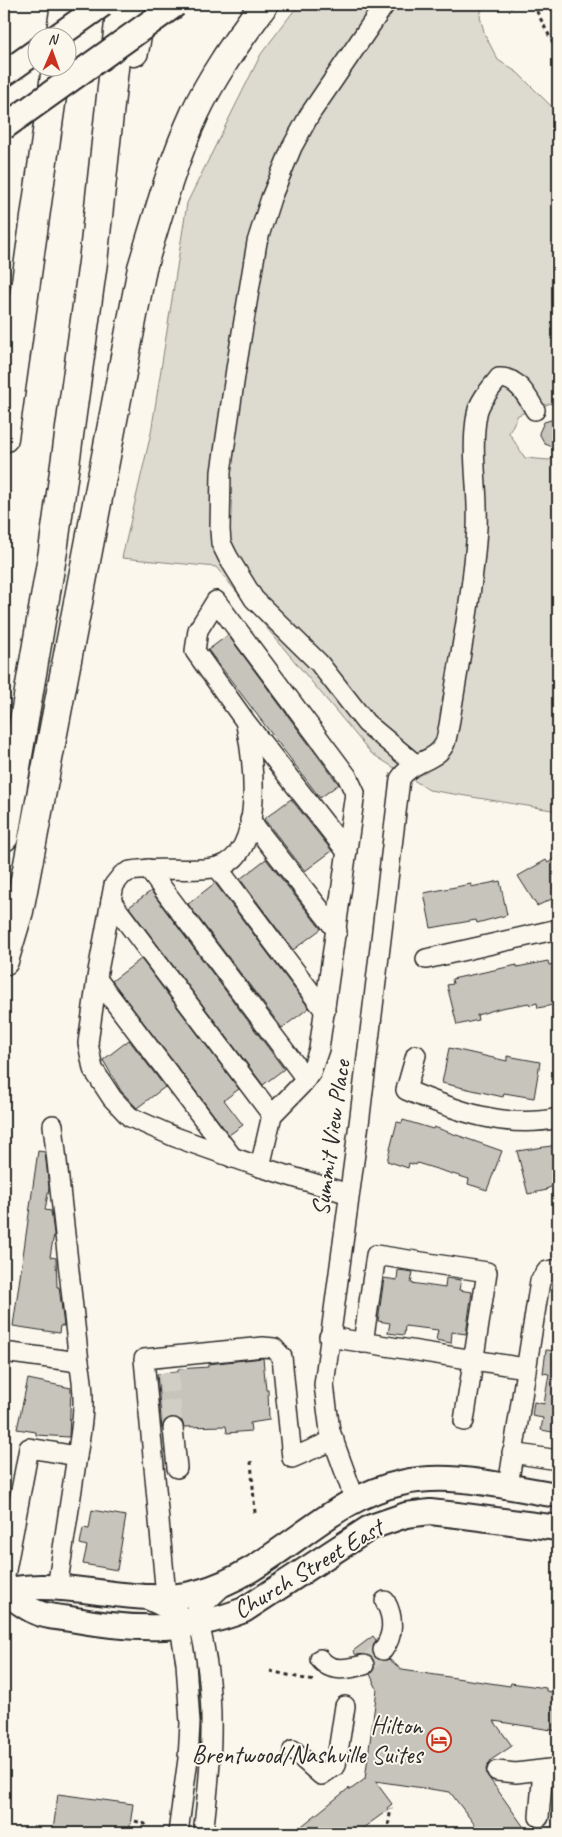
<svg xmlns="http://www.w3.org/2000/svg" width="562" height="1837" font-family="Caveat,sans-serif">
  <rect width="100%" height="100%" fill="#fbf7ec"/>
  <filter id="ink" filterUnits="userSpaceOnUse"><feTurbulence type="fractalNoise" baseFrequency=".02" numOctaves="2"/><feDisplacementMap in="SourceGraphic" scale="10" xChannelSelector="R" yChannelSelector="G"/><feConvolveMatrix kernelMatrix="1 2 1 2 8 2 1 2 1" color-interpolation-filters="sRGB"/></filter>
  <g filter="url(#ink)">
    <!-- green -->
    <polygon fill="#dddad0" stroke="#84827e" points="299,4 483,4 480,17 485,35 498,60 518,73 552,107 554,150 558,153 558,405 554,402 518,415 509,433 525,458 549,460 558,454 558,811 429,790 371,753 216,567 122,558 151,433 187,203 261,54"/>
    <!-- building -->
    <g fill="#c7c4bc" stroke="#2b2b2b">
      <polygon points="558,418 558,449 545,444 539,433 544,422"/>
      <polygon points="228,635 337,782 339,784 320,798 208,650"/>
      <polygon points="291,799 332,851 305,871 264,819"/>
      <polygon points="558,856 558,896 537,906 518,876 546,860 548,863"/>
      <polygon points="266,859 321,929 293,950 240,879"/>
      <polygon points="500,881 507,915 477,923 476,920 431,928 424,893 471,884 471,887"/>
      <polygon points="215,883 309,1008 282,1028 188,904"/>
      <polygon points="151,891 284,1069 263,1085 129,907"/>
      <polygon points="141,959 239,1089 224,1100 243,1125 229,1135 112,981"/>
      <polygon points="548,961 549,965 554,964 558,1004 538,1008 537,1003 530,1005 529,1003 501,1008 477,1015 478,1020 457,1025 447,985 453,984 452,979 517,965 517,967"/>
      <polygon points="129,1040 165,1087 137,1108 121,1091 103,1060"/>
      <polygon points="449,1048 507,1061 507,1056 540,1062 534,1098 504,1093 503,1097 442,1083"/>
      <polygon points="403,1120 433,1129 434,1127 502,1151 487,1190 468,1184 469,1179 417,1163 416,1165 409,1163 408,1168 387,1161 397,1122 402,1123"/>
      <polygon points="558,1145 558,1184 546,1189 547,1190 528,1194 517,1151"/>
      <polygon points="38,1151 45,1152 49,1188 45,1210 51,1211 54,1234 50,1257 56,1258 57,1287 59,1287 64,1326 60,1326 59,1333 13,1326"/>
      <polygon points="398,1270 413,1272 411,1283 445,1288 446,1278 461,1280 459,1290 472,1292 466,1334 452,1332 451,1343 436,1340 438,1330 405,1326 404,1335 388,1333 390,1323 378,1321 384,1278 397,1280"/>
      <polygon points="546,1350 558,1351 558,1433 541,1430 543,1418 532,1416 534,1402 544,1404 549,1374 543,1373"/>
      <polygon points="263,1358 266,1390 268,1390 269,1420 250,1423 251,1431 227,1433 226,1426 184,1427 182,1421 172,1417 166,1419 162,1429 157,1374 178,1372 178,1369 208,1367 208,1364"/>
      <polygon points="28,1379 71,1388 69,1437 36,1435 36,1432 17,1429"/>
      <polygon points="92,1510 126,1516 117,1570 83,1564 87,1546 80,1544 83,1528 89,1529"/>
      <polygon points="373,1636 376,1640 372,1649 373,1656 382,1661 389,1659 402,1670 510,1686 511,1683 546,1688 546,1691 558,1693 558,1731 494,1721 512,1746 491,1760 486,1769 487,1775 528,1833 481,1833 450,1792 375,1781 392,1804 387,1808 388,1810 356,1833 293,1833 349,1788 350,1790 365,1779 377,1689 370,1674 375,1668 372,1658 367,1654 356,1655 353,1651"/>
      <polygon points="58,1794 133,1804 129,1833 79,1833 53,1830"/>
    </g>
    <g fill="none" stroke-linecap="round" stroke-linejoin="round">
      <!-- minor-tunnel -->
      <g stroke="#d1cec5" stroke-width="19" stroke-dasharray="19 9" stroke-linecap="butt">
        <polyline points="169,1373 173,1428"/>
        <polyline points="364,1665 383,1650"/>
      </g>
      <defs>
        <g id="minor">
          <polyline points="385,4 310,114 292,147 271,198 257,242 236,369 221,472 220,530 221,543 228,557 254,599 319,663 366,723 415,764"/>
          <path d="M246,725C254,761 265,855 218,867C192,873 158,866 130,871L122,875L114,885L98,971L88,1043L93,1069L112,1098L130,1117L175,1137L260,1167L349,1194"/>
          <polyline points="250,820 337,931"/>
          <polyline points="217,867 325,1011"/>
          <polyline points="148,869 306,1079"/>
          <polyline points="111,901 272,1115"/>
          <polyline points="426,959 558,929"/>
          <polyline points="97,979 233,1158"/>
          <path d="M416,1055L406,1090C454,1110 506,1130 558,1118"/>
          <path d="M53,1125L79,1362C86,1397 83,1420 77,1456"/>
          <polyline points="260,1167 272,1115 303,1083 311,1072 319,1049 355,793 347,776 216,601 198,630 195,651 245,721 347,852"/>
          <polyline points="329,1337 525,1368"/>
          <polyline points="363,1343 376,1255 487,1272 464,1421"/>
          <polyline points="11,1353 79,1362"/>
          <polyline points="173,1428 177,1468"/>
          <polyline points="512,1453 558,1460"/>
          <polyline points="508,1486 540,1281 547,1271 558,1269"/>
          <path d="M355,1500L330,1431L324,1385L360,1116L400,779C412,760 435,762 444,745C447,740 447,732 449,726C459,660 473,594 477,528C479,491 470,451 477,414C479,401 491,388 499,378C517,377 527,396 535,410"/>
          <polyline points="4,1581 29,1448 77,1456 57,1588"/>
          <polyline points="166,1596 144,1359 263,1347 274,1348 282,1357 292,1458 334,1440"/>
          <path d="M144,1598L199,1624C217,1693 212,1763 203,1833"/>
          <path d="M383,1650C394,1635 394,1617 385,1601"/>
          <path d="M320,1659C331,1673 348,1669 364,1665"/>
          <polyline points="293,1750 321,1775 336,1765 345,1706"/>
          <polyline points="497,1771 516,1773 558,1768"/>
          <polyline points="539,1817 543,1770"/>
          <polyline points="178,1833 188,1759 190,1723 186,1663 180,1627 224,1585"/>
        </g>
        <g id="major">
          <polyline points="4,74 38,50"/>
          <path d="M4,1590C16,1589 29,1587 41,1587C94,1587 147,1606 199,1592C275,1572 325,1499 401,1483C452,1471 508,1488 558,1495"/>
          <path d="M4,1591C14,1598 25,1608 36,1612C46,1617 59,1617 70,1619C130,1630 186,1633 244,1610L371,1527L406,1515L430,1512L457,1515L558,1528"/>
        </g>
        <g id="highway">
          <polyline points="60,38 65,4"/>
          <polyline points="134,52 143,4"/>
          <polyline points="4,438 56,68"/>
          <polyline points="4,837 53,551 93,262 121,4"/>
          <path d="M4,961L19,911L142,268C158,215 172,163 195,113C213,74 239,39 264,4"/>
        </g>
      </defs>
      <!-- minor casing -->
      <use href="#minor" stroke="#2b2b2b" stroke-width="22"/>
      <!-- major casing -->
      <use href="#major" stroke="#2b2b2b" stroke-width="28"/>
      <!-- highway casing -->
      <use href="#highway" stroke="#2b2b2b" stroke-width="31"/>
      <!-- path -->
      <g stroke="#2b2b2b" stroke-width="3" stroke-dasharray="4 4" stroke-linecap="butt">
        <polyline points="533,4 555,47 558,49"/>
        <polyline points="510,7 516,4"/>
        <polyline points="251,1461 255,1513"/>
        <polyline points="270,1671 314,1681"/>
        <polyline points="135,1821 145,1824 149,1833"/>
        <polyline points="387,1833 391,1808"/>
      </g>
      <!-- minor -->
      <use href="#minor" stroke="#fbf7ec" stroke-width="19"/>
      <!-- major -->
      <use href="#major" stroke="#fbf7ec" stroke-width="24"/>
      <!-- highway -->
      <use href="#highway" stroke="#fbf7ec" stroke-width="28"/>
      <defs>
        <g id="major-bridge">
          <polyline points="55,38 103,4"/>
          <polyline points="4,127 176,4"/>
        </g>
      </defs>
      <!-- major-bridge casing -->
      <use href="#major-bridge" stroke="#2b2b2b" stroke-width="28" stroke-linecap="butt"/>
      <!-- major-bridge -->
      <use href="#major-bridge" stroke="#fbf7ec" stroke-width="24"/>
    </g>
  </g>
  <!-- icons -->
  <defs>
    <symbol id="hotel-ring" viewBox="-11 -11 22 22"><circle r="9.5" fill="#fbf7ec" stroke="#c8321e" stroke-width="1.5"/><path d="M-6-4.5h1.5V1H6V5H4.5V3h-9V5H-6ZM-4 0a1.8 1.8 0 1 1 3.6 0ZM.5 0V-2.5h3Q6-2.5 6 0Z" fill="#c8321e"/></symbol>
  </defs>
  <g fill-rule="evenodd">
    <use href="#hotel-ring" x="425" y="1726" width="28" height="28"/>
  </g>
  <g text-anchor="middle" dominant-baseline="central" stroke-width="4" stroke-linejoin="round" paint-order="stroke">
    <!-- street labels -->
    <g font-size="25" fill="#2b2b2b" stroke="#fbf7ec">
      <text transform="translate(331 1138) rotate(-82)">Summit View Place</text>
      <text transform="translate(308 1569) rotate(-31)">Church Street East</text>
    </g>
    <!-- poi labels -->
    <g font-size="25" fill="#2b2b2b" stroke="#fbf7ec" text-anchor="end">
      <text x="422" y="1726">Hilton<tspan x="422" dy="29">Brentwood/Nashville Suites</tspan></text>
    </g>
  </g>
  <!-- margin -->
  <rect width="562" height="1837" fill="none" stroke="#fbf7ec" stroke-width="20"/>
  <rect x="10" y="10" width="542" height="1817" fill="none" stroke="#2b2b2b" stroke-width="2" filter="url(#ink)"/>
  <!-- north arrow -->
  <g transform="translate(52 52) rotate(2)"><circle r="24" fill="#fbf7ec" stroke="#a8a59f"/>
  <path d="M0-4L9 19L0 12L-9 19Z" fill="#c8321e"/>
  <text y="-8" font-size="14" font-weight="bold" text-anchor="middle" fill="#2b2b2b">N</text>
  </g>
</svg>
